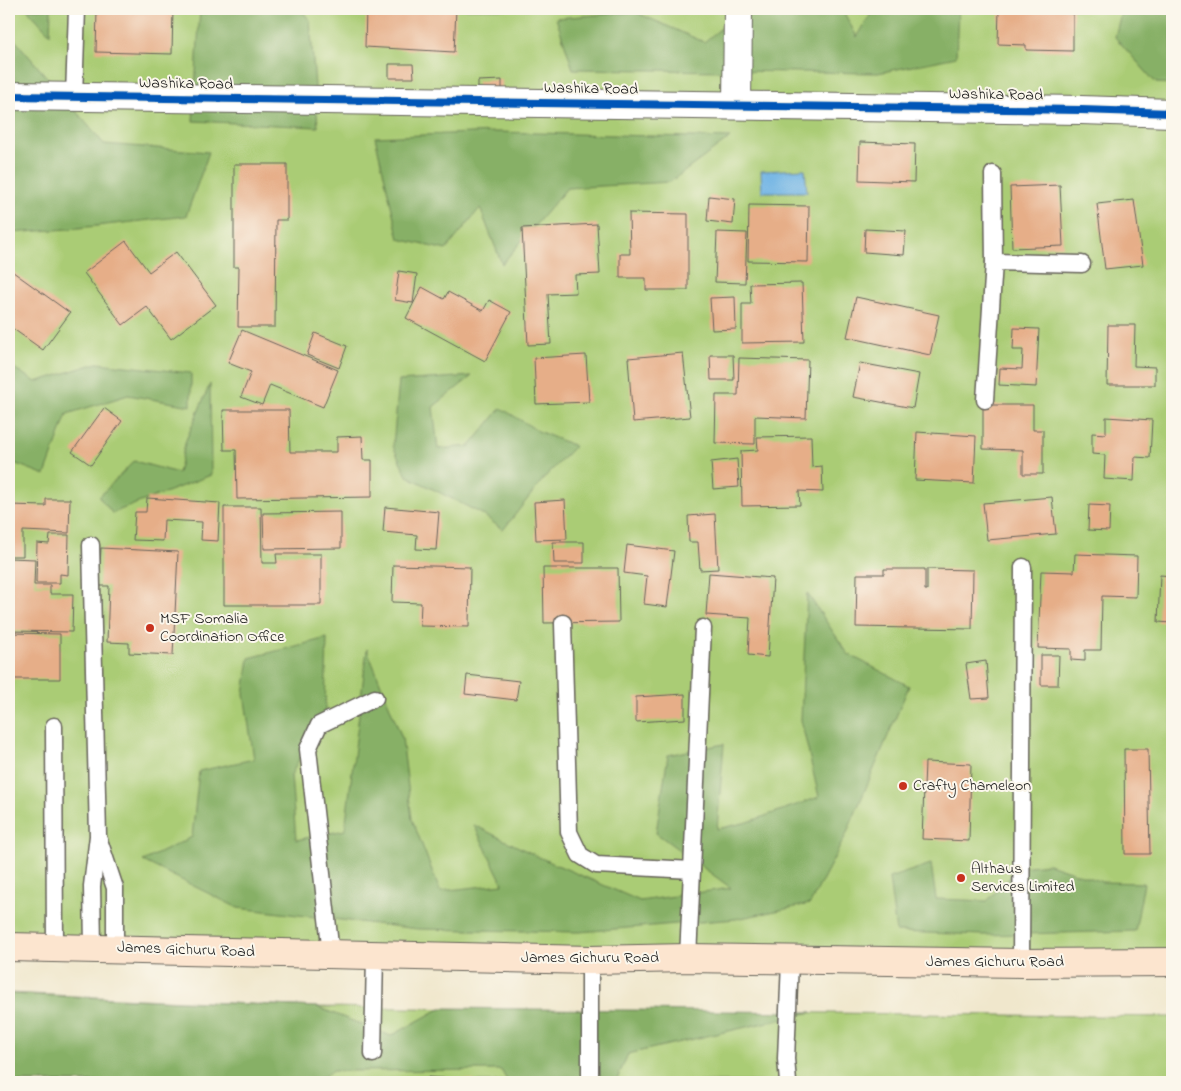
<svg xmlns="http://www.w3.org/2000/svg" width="1181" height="1091" font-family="'Indie Flower',sans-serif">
  <rect width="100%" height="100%" fill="#fbf7ec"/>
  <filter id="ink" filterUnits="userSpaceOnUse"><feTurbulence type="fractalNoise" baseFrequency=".02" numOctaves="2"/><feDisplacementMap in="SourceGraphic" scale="10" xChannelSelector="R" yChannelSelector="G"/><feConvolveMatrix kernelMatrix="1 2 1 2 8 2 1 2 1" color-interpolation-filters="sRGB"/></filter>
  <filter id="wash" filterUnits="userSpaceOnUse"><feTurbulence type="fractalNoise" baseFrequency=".0096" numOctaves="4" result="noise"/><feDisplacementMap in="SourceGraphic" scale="20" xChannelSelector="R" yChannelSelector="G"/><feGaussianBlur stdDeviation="1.12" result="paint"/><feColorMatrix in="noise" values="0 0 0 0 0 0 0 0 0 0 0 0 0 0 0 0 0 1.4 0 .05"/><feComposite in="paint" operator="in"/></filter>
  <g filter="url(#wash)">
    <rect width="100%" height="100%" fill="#f0e7cc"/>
    <!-- green -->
    <g fill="#aacc75" stroke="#637448">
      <polygon points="9,9 1172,9 1172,970 9,948"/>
      <polygon points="9,993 317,1007 1172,1017 1172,1082 9,1082"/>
    </g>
    <!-- forest -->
    <g fill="#87b066" stroke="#526641">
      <polygon points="27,9 51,9 50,34"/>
      <polygon points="200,9 300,9 310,20 318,127 193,121"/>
      <polygon points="745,9 842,9 857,37 874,9 958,9 956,57 878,73 573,69 556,18 635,12 704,42"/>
      <polygon points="1122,9 1172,9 1172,84 1156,83 1115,37"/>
      <polygon points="9,33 104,144 209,152 186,216 69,229 9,233"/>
      <polygon points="496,132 730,138 670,182 567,188 502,264 480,208 446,250 399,239 375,137"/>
      <polygon points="97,363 191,373 191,406 128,395 67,414 45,475 9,461 9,365 36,382"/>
      <polygon points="472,376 433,407 438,449 470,446 501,408 538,431 575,446 545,477 503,530 482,514 407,476 393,446 399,381"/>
      <polygon points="210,384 211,475 112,513 99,497 134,461 178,473 186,440"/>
      <polygon points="807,593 848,654 909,686 846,835 810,904 736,919 579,932 418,929 238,908 143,861 192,837 199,771 254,759 244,694 249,658 327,638 325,710 291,775 296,840 345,830 367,649 402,738 412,819 440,891 503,884 474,825 541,858 640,901 731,888 656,833 668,755 724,744 717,829 748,822 819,797 801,720"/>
      <polygon points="931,864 936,899 987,901 1020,867 1049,864 1102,882 1144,883 1135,931 985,935 896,932 889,878"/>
      <polygon points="9,994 317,1007 391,1036 441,1008 812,1012 628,1054 616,1082 508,1082 501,1070 333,1071 313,1082 9,1082"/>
    </g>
    <!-- water -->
    <polygon fill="#6eb3e4" stroke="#456880" points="805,169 807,192 762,192 761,171"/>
    <g id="blocks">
      <!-- building -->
      <g fill="#e6ae88">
        <polygon points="97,9 173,9 172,54 96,52"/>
        <polygon points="366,9 456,9 454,52 365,47"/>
        <polygon points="999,9 1073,9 1073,51 1026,50 1026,45 998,44"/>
        <polygon points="389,64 413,64 414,78 389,78"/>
        <polygon points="502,80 502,95 478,96 478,81"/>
        <polygon points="860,142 915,144 914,182 859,180"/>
        <polygon points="234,164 287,164 287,220 276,220 275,327 238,327 239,267 234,267"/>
        <polygon points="1060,185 1063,246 1012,248 1010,187"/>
        <polygon points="709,196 735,199 733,224 707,221"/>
        <polygon points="1134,200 1143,265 1105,269 1097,204"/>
        <polygon points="749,205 809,206 808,262 748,261"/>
        <polygon points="629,213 688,214 688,290 646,290 646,278 620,278 620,254 630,254"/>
        <polygon points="597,224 600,274 575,275 576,293 548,294 551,344 528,345 522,228"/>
        <polygon points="865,229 906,231 904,255 864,252"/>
        <polygon points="717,232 747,233 745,283 715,282"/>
        <polygon points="126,241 149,272 176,252 216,305 171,339 147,307 123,325 84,273"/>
        <polygon points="9,269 70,313 43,350 9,326"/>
        <polygon points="399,271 417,274 413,303 395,300"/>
        <polygon points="802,283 804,342 742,343 742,304 751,304 750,284"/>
        <polygon points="422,287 444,299 448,292 483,311 489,300 511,312 485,361 406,318"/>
        <polygon points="735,297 736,329 712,330 710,298"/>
        <polygon points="856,297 939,315 930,355 847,337"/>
        <polygon points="1108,325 1135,325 1134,366 1155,367 1155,385 1107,385"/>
        <polygon points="1014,328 1039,329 1036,387 999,385 1000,368 1022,369 1023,350 1013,350"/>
        <polygon points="242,330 338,370 323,407 270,385 262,405 241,397 251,372 228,363"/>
        <polygon points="315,333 347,346 339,368 307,355"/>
        <polygon points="683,353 690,417 633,422 628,358"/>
        <polygon points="586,355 589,402 536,404 534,358"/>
        <polygon points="710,355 733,355 734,380 711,380"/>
        <polygon points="739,358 808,360 806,418 755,416 755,444 715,443 716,395 738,395"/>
        <polygon points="860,363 919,374 913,408 853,397"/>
        <polygon points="983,405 1033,405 1033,430 1043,430 1043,474 1023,474 1023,450 983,449"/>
        <polygon points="104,408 122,421 91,465 72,452"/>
        <polygon points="223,410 289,410 290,452 337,452 337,437 362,436 363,460 372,460 372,497 237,499 236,450 224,450"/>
        <polygon points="1106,417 1152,420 1150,458 1135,457 1134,481 1104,479 1105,455 1092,454 1092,433 1106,434"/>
        <polygon points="917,432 976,436 974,483 915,480"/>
        <polygon points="811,436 812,467 822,466 823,492 799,491 800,505 742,506 741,451 758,450 757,437"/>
        <polygon points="737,459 739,487 713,489 711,462"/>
        <polygon points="1052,497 1056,534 987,540 983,503"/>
        <polygon points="147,498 220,503 218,541 201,540 202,522 164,520 163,541 133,540 135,512 146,512"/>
        <polygon points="46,499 70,499 69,533 23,531 23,556 9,556 9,505 46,506"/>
        <polygon points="565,500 567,539 536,540 534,502"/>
        <polygon points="1089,505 1110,506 1109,531 1088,530"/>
        <polygon points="224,507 261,507 262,563 277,563 276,554 321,554 321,605 224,605"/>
        <polygon points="385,507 439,512 436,550 416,549 417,535 383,532"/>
        <polygon points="341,512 341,548 264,549 263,513"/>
        <polygon points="715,514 718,569 700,570 698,542 689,542 688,516"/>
        <polygon points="50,535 69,535 68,575 60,574 60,583 36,583 37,543 49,544"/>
        <polygon points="553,542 584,542 584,563 554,563"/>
        <polygon points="627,545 674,551 667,607 644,604 647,576 624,573"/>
        <polygon points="101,548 178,552 173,655 129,653 129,643 107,642 109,586 99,586"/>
        <polygon points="1075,554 1137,556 1136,597 1102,596 1101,650 1085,650 1085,661 1071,660 1071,649 1038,648 1041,571 1074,572"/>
        <polygon points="9,558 35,559 34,585 50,585 50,594 73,594 72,632 9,631"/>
        <polygon points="393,565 470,567 469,627 420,626 421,603 392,602"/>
        <polygon points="543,568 618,568 619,622 544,623"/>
        <polygon points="884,569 925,569 925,590 927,590 927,569 973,570 972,629 856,627 857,574 884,574"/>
        <polygon points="709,573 773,578 768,657 748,655 750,618 706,615"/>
        <polygon points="1160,575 1172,576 1172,623 1158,622"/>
        <polygon points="9,633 60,634 60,679 9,679"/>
        <polygon points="1041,655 1059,655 1058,685 1041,685"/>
        <polygon points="986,661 989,698 971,699 966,664"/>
        <polygon points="467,675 519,681 516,700 465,694"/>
        <polygon points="685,694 685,719 636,722 636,697"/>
        <polygon points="1124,749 1148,749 1150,854 1125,854"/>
        <polygon points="925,762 971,764 969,841 922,839"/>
        <polygon points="428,1077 474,1080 474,1082 427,1082"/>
      </g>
    </g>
  </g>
  <g filter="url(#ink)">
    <use href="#blocks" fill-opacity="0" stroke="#66635a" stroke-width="1"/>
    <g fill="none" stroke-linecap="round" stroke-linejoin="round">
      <defs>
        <g id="lane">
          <polyline points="74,96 77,9"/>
          <polyline points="994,262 1082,264"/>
          <polyline points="985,400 994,262 993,174"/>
          <polyline points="91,545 98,836 92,886 93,947"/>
          <polyline points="563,623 569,832 580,855 596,865 692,870"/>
          <polyline points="54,726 55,947"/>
          <polyline points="99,840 115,888 115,948"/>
          <polyline points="331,954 308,749 319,725 375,698"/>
          <polyline points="688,958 703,628"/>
          <polyline points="1021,963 1023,567"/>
          <polyline points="373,1054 375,955"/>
          <polyline points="590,1082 590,960"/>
          <polyline points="788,1082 786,1059 790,961"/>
        </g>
        <g id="street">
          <polyline points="9,96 1081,110 1172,113"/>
          <polyline points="737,105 738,9"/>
        </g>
        <polyline id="secondary" points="9,947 590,960 688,958 1021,963 1172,962"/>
      </defs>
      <!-- lane casing -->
      <use href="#lane" stroke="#66635a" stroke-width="19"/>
      <!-- street casing -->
      <use href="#street" stroke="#66635a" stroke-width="30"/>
      <!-- secondary casing -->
      <use href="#secondary" stroke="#66635a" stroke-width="30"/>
      <!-- lane -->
      <use href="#lane" stroke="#fff" stroke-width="16"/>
      <!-- street -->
      <use href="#street" stroke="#fff" stroke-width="28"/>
      <!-- secondary -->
      <use href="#secondary" stroke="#fce5cf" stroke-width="28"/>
      <defs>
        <polyline id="cycleway" points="9,96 1081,110 1172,113"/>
      </defs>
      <!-- cycleway casing -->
      <use href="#cycleway" stroke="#fbf7ec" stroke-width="11"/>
      <!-- cycleway -->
      <use href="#cycleway" stroke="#0057b8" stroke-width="8"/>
    </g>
  </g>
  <!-- markers -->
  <g fill="#c8321e" stroke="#fbf7ec" stroke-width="2">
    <circle cx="150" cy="628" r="5"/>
    <circle cx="903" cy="786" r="5"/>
    <circle cx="961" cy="878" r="5"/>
  </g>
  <g text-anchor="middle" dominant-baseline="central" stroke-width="4" stroke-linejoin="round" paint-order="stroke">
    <!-- street labels -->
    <g font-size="16" fill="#1c1c1c" stroke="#fbf7ec">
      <text transform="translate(186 84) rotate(1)">Washika Road</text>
      <text transform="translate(591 89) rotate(1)">Washika Road</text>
      <text transform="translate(996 95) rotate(1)">Washika Road</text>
      <text transform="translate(186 950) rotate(2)">James Gichuru Road</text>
      <text x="590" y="958">James Gichuru Road</text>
      <text x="995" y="962">James Gichuru Road</text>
    </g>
    <!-- poi labels -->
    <g font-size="16" fill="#1c1c1c" stroke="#fbf7ec" text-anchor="start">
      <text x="160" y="619">MSF Somalia<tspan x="160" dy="18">Coordination Office</tspan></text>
      <text x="913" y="786">Crafty Chameleon</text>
      <text x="971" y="869">Althaus<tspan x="971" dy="18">Services Limited</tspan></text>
    </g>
  </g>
  <!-- margin -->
  <rect width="1181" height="1091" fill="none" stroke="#fbf7ec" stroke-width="30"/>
</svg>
